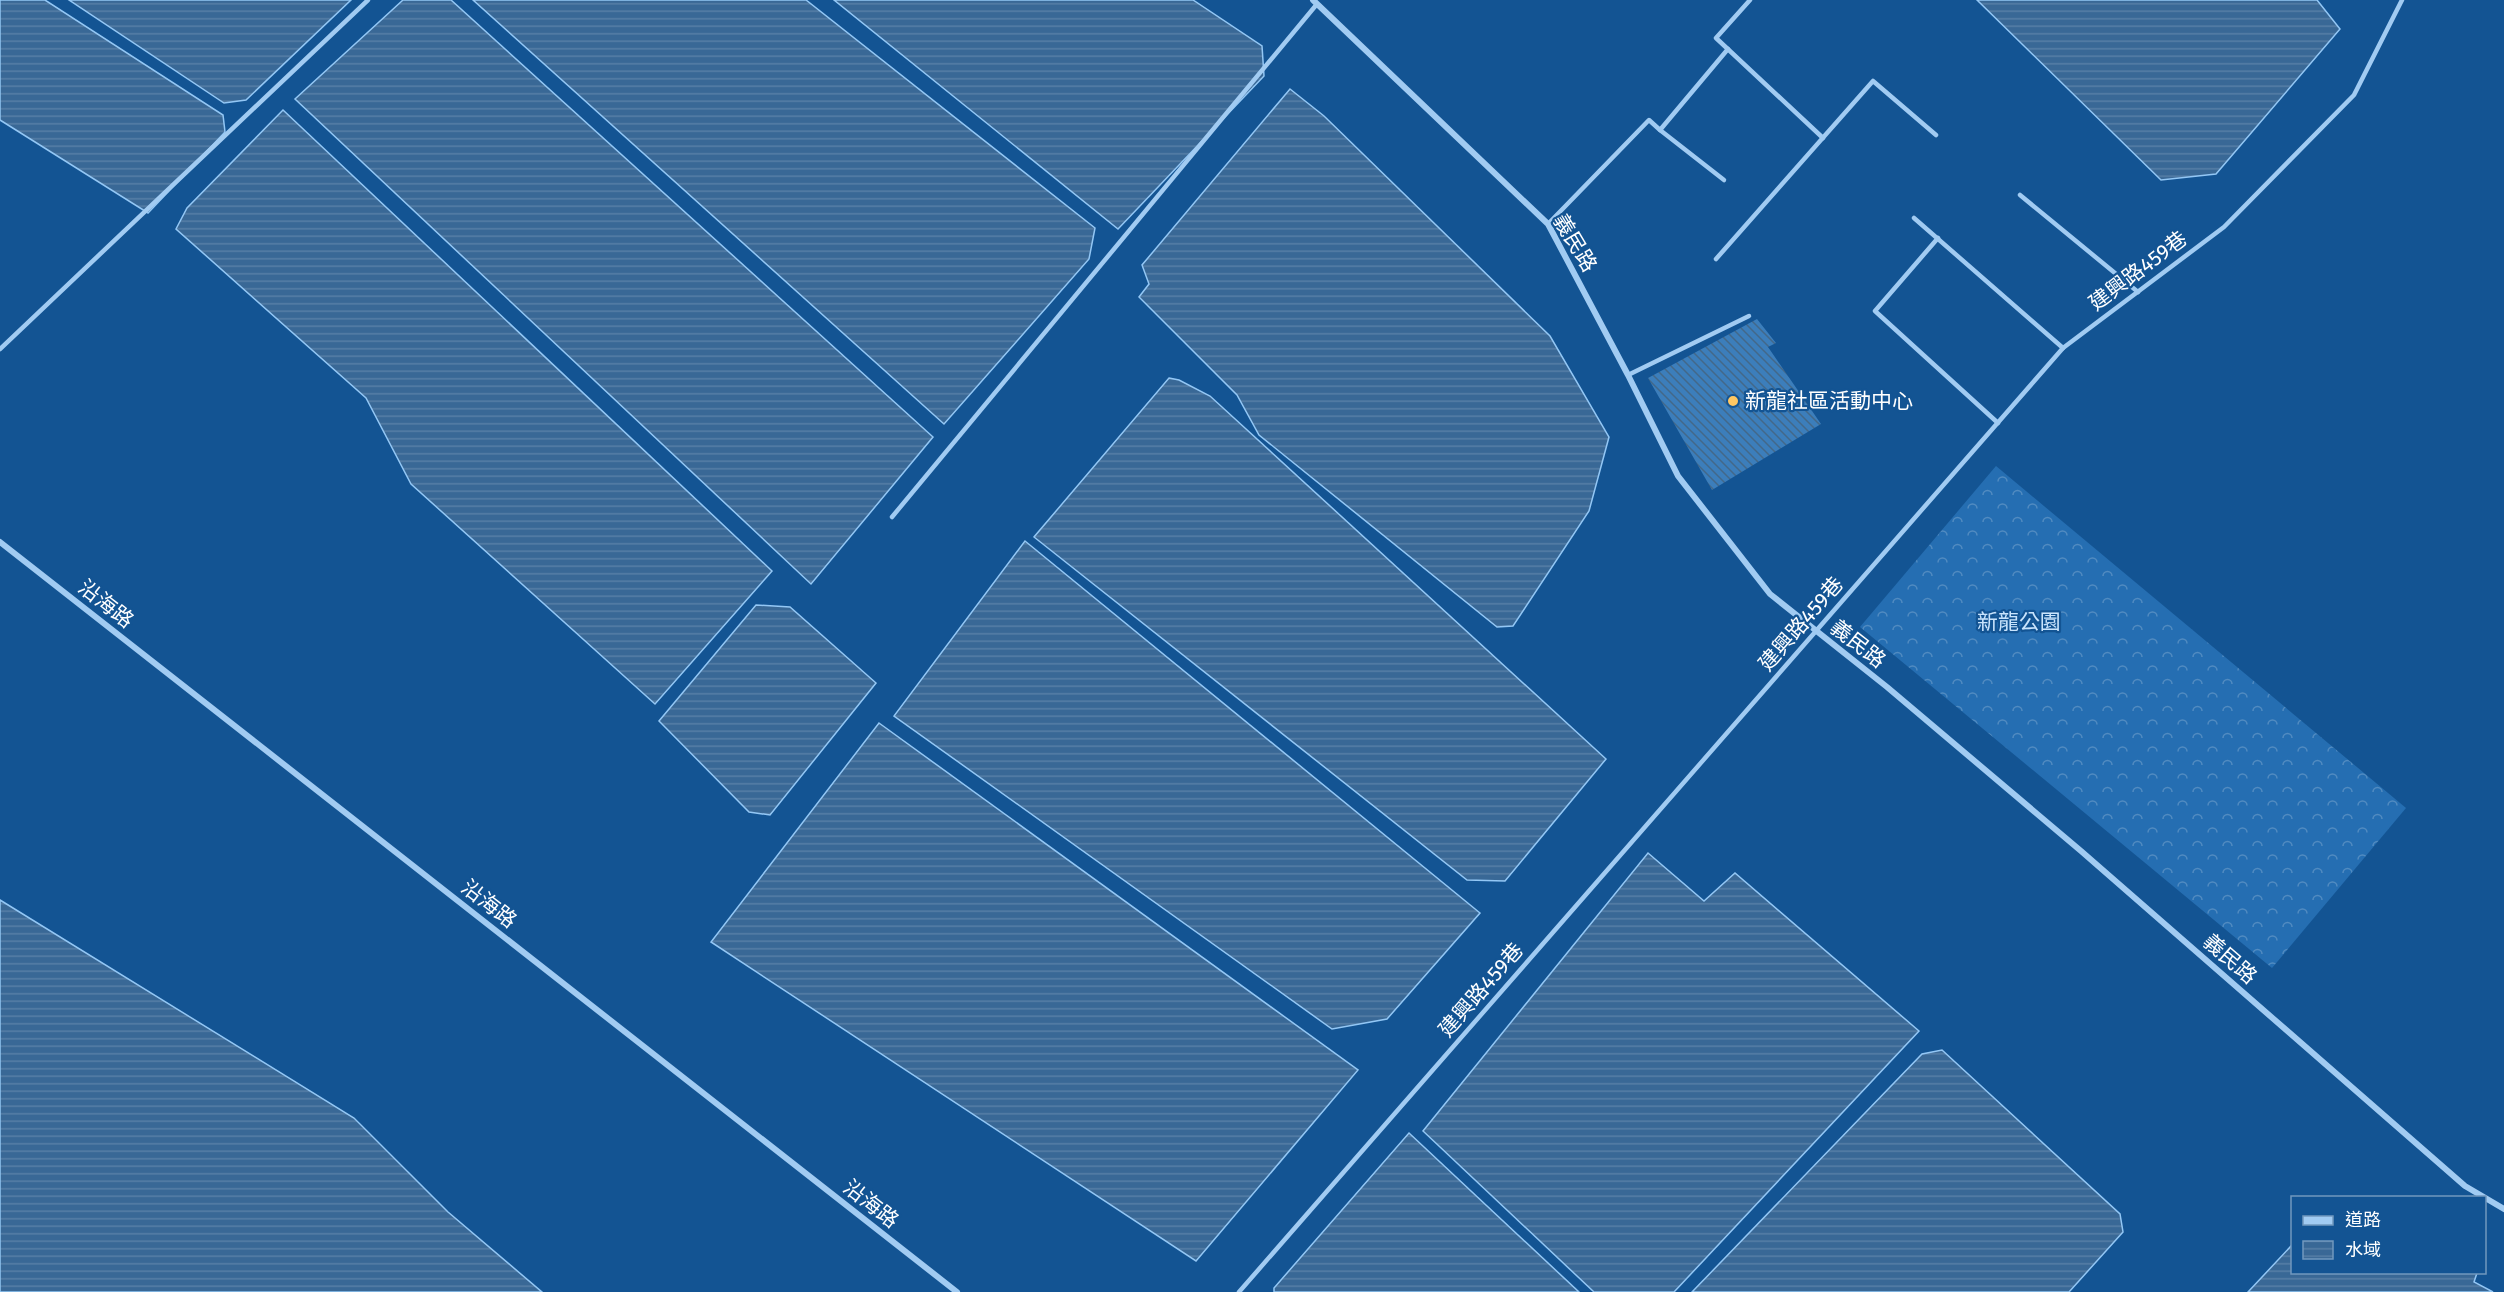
<svg xmlns="http://www.w3.org/2000/svg" width="2504" height="1292" font-family="'Fira Sans','Noto Sans TC',sans-serif">
  <defs>
    <pattern id="forest-crowns" width="20" height="18" patternUnits="userSpaceOnUse" patternTransform="scale(1.5)"><rect width="20" height="18" fill="#256eb2"/><path d="M2 6a3 3 0 1 1 6 0M12 15a3 3 0 1 1 6 0" fill="none" stroke="#518bc1"/></pattern>
    <pattern id="water-rules" width="6" height="5" patternUnits="userSpaceOnUse" patternTransform="scale(1.5)"><rect width="6" height="5" fill="#396896"/><path d="M0 2.5h6" fill="none" stroke="#577fa6"/></pattern>
    <pattern id="building-back-hatch" width="6" height="6" patternUnits="userSpaceOnUse" patternTransform="scale(1.5)"><rect width="6" height="6" fill="#3c7ebb"/><path d="M-1 5l2 2M0 0l6 6M5-1l2 2" fill="none" stroke="#436889"/></pattern>
  </defs>
  <rect width="100%" height="100%" fill="#135493"/>
  <!-- forest -->
  <polygon fill="url(#forest-crowns)" points="1996,466 2406,808 2272,968 1860,627"/>
  <!-- water -->
  <g fill="url(#water-rules)" stroke="#93c7f5" stroke-width="1.5">
    <polygon points="0,0 45,0 223,115 225,132 148,213 0,120"/>
    <polygon points="69,0 351,0 246,100 224,103"/>
    <polygon points="403,0 451,0 933,437 811,584 295,99"/>
    <polygon points="473,0 806,0 1095,228 1089,259 944,424"/>
    <polygon points="834,0 1193,0 1262,46 1264,76 1118,229"/>
    <polygon points="1977,0 2317,0 2340,29 2216,174 2161,180"/>
    <polygon points="1290,89 1324,116 1550,336 1609,437 1589,511 1513,626 1497,627 1259,435 1237,395 1139,297 1149,284 1142,265"/>
    <polygon points="283,110 772,571 655,704 411,484 366,398 176,229 187,208"/>
    <polygon points="1169,378 1179,380 1210,396 1606,759 1505,881 1467,880 1034,537"/>
    <polygon points="1025,541 1480,913 1387,1019 1332,1029 894,716"/>
    <polygon points="756,605 790,607 876,683 770,815 749,812 659,721"/>
    <polygon points="879,723 1358,1070 1196,1261 711,942"/>
    <polygon points="1648,853 1704,901 1735,873 1919,1031 1674,1292 1594,1292 1423,1131"/>
    <polygon points="0,900 354,1118 448,1212 542,1292 0,1292"/>
    <polygon points="1942,1050 2120,1214 2123,1232 2069,1292 1692,1292 1922,1054"/>
    <polygon points="1409,1133 1579,1292 1274,1292 1274,1288"/>
    <polygon points="2292,1245 2292,1272 2477,1273 2474,1282 2493,1292 2248,1292"/>
  </g>
  <!-- building -->
  <polygon fill="url(#building-back-hatch)" points="1757,319 1776,343 1768,347 1821,424 1712,490 1648,378"/>
  <g fill="none" stroke-linecap="round" stroke-linejoin="round">
    <!-- service -->
    <g stroke="#a1cbf2" stroke-width="4.5">
      <polyline points="1750,0 1716,38 1823,138"/>
      <polyline points="1724,180 1660,130 1728,49"/>
      <polyline points="2020,195 2138,292"/>
      <polyline points="1914,218 2063,348"/>
      <polyline points="1548,224 1649,120 1660,130"/>
      <polyline points="1938,238 1875,311 1998,423"/>
      <polyline points="1716,259 1873,81 1936,135"/>
      <polyline points="0,349 368,0"/>
      <polyline points="1628,375 1749,316"/>
      <polyline points="892,517 1317,4"/>
      <polyline points="1239,1292 2063,348 2224,227 2354,95 2402,0"/>
    </g>
    <!-- minor -->
    <g stroke="#a1cbf2" stroke-width="6">
      <polyline points="1313,0 1548,224 1628,375 1678,476 1770,594 1887,687 2081,851 2465,1186 2504,1209"/>
      <polyline points="0,542 957,1292"/>
    </g>
  </g>
  <!-- markers -->
  <circle fill="#ffc762" stroke="#135493" stroke-width="2" cx="1733" cy="401" r="6"/>
  <g text-anchor="middle" dominant-baseline="central" stroke-width="4.5" stroke-linejoin="round" paint-order="stroke">
    <!-- street labels -->
    <g font-size="21" fill="#fff" stroke="#135493">
      <text transform="translate(1575 243) rotate(59)">義民路</text>
      <text transform="translate(2138 271) rotate(-37)">建興路459巷</text>
      <text transform="translate(106 604) rotate(38)">沿海路</text>
      <text transform="translate(1801 624) rotate(-49)">建興路459巷</text>
      <text transform="translate(1858 644) rotate(38)">義民路</text>
      <text transform="translate(489 904) rotate(38)">沿海路</text>
      <text transform="translate(2230 959) rotate(41)">義民路</text>
      <text transform="translate(1481 990) rotate(-49)">建興路459巷</text>
      <text transform="translate(871 1204) rotate(38)">沿海路</text>
    </g>
    <!-- poi labels -->
    <g font-size="21" fill="#fff" stroke="#135493" text-anchor="start">
      <text x="1745" y="401">新龍社區活動中心</text>
    </g>
    <!-- park labels -->
    <g font-size="21" fill="#c9e4fd" stroke="#135493">
      <text x="2019" y="622">新龍公園</text>
    </g>
  </g>
  <!-- legend -->
  <rect x="2291" y="1196" width="195" height="78" fill="#135493" stroke="#7198be" stroke-width="1.5"/>
  <rect x="2303" y="1216" width="30" height="9" fill="#a1cbf2" stroke="#7198be" stroke-width="1.5"/>
  <text x="2345" y="1226" font-size="18" fill="#ffffff">道路</text>
  <rect x="2303" y="1241" width="30" height="18" fill="url(#water-rules)" stroke="#7198be" stroke-width="1.5"/>
  <text x="2345" y="1256" font-size="18" fill="#ffffff">水域</text>
</svg>
